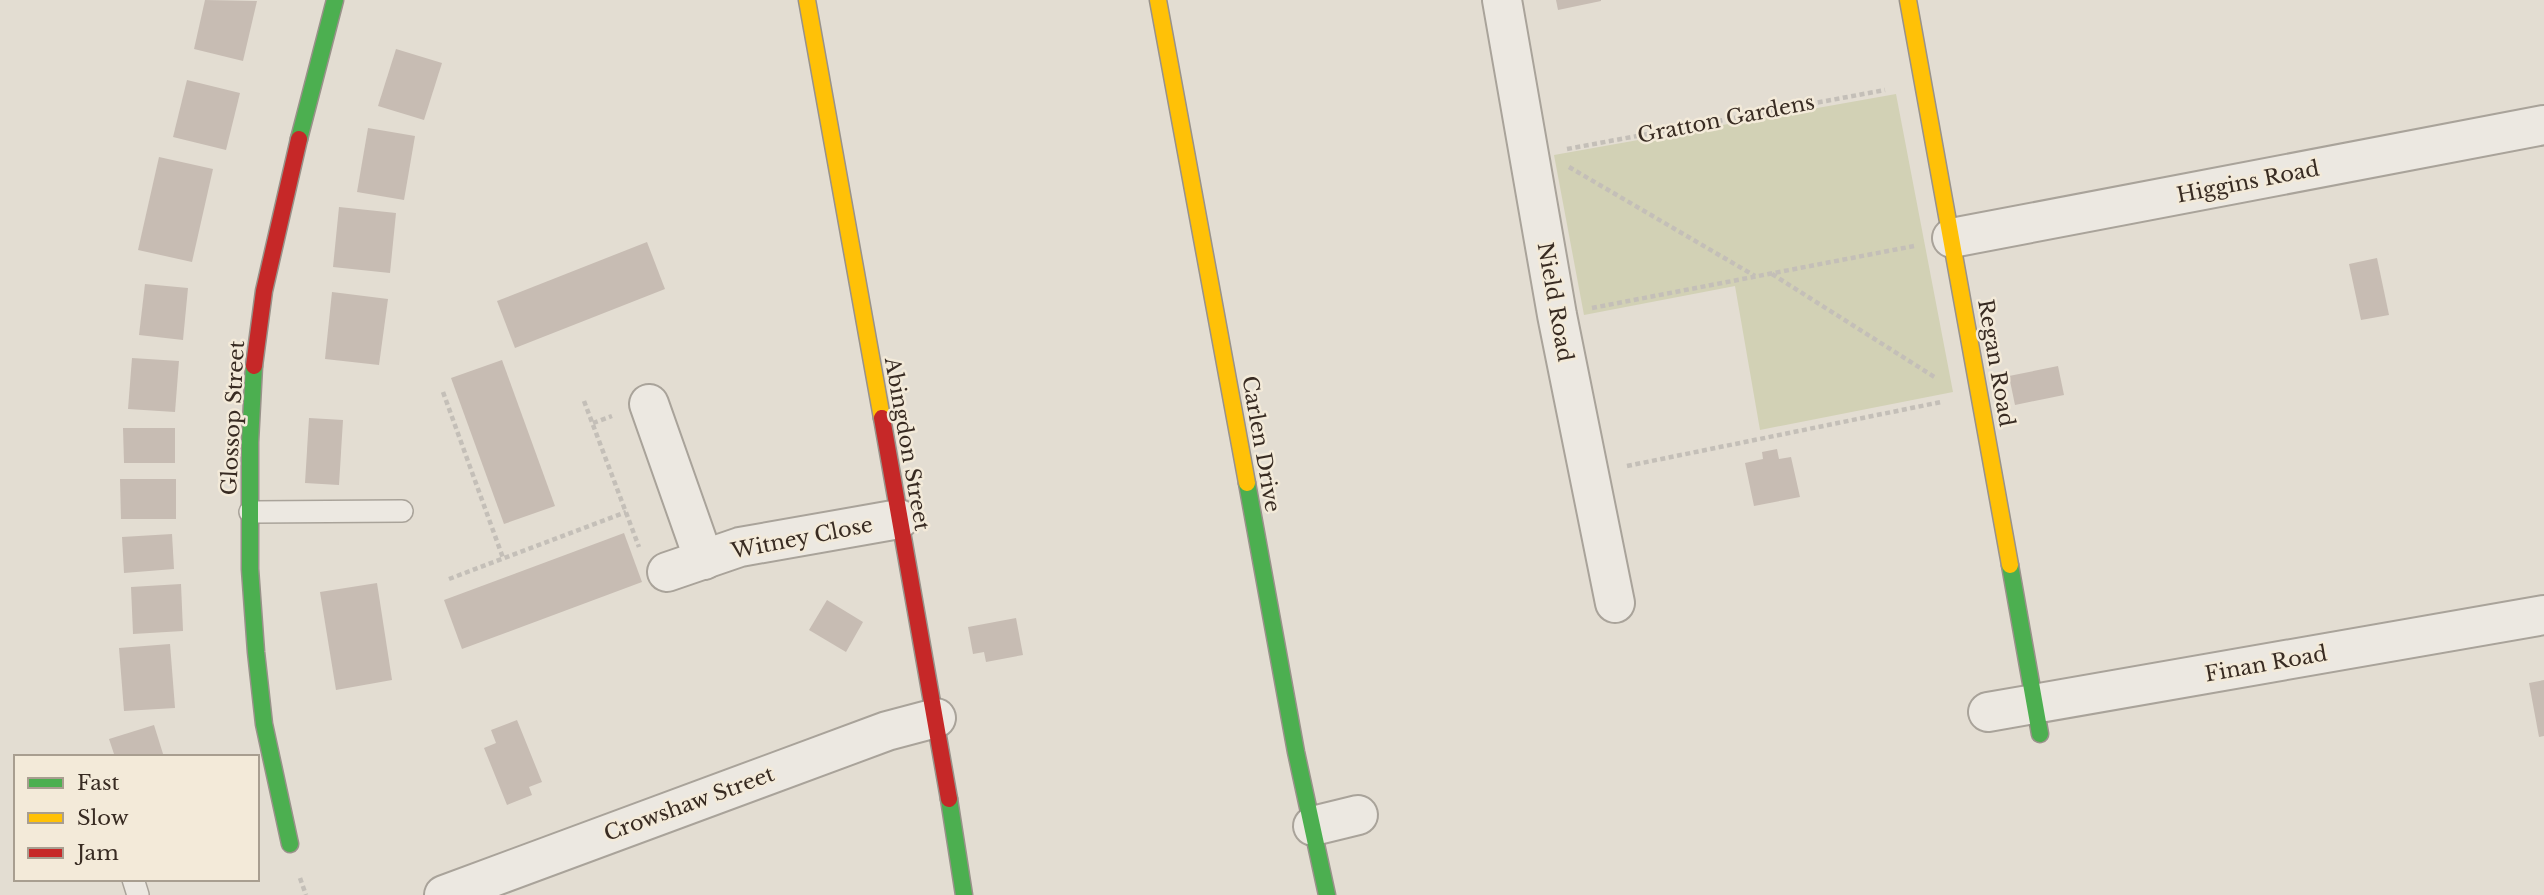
<svg xmlns="http://www.w3.org/2000/svg" width="2544" height="895" font-family="'Libre Baskerville',serif">
  <rect width="100%" height="100%" fill="#e3ddd2"/>
  <!-- green -->
  <polygon fill="#d2d1b5" points="1896,94 1953,392 1760,430 1735,286 1584,315 1554,155"/>
  <!-- building -->
  <g fill="#c7bcb3">
    <polygon points="205,0 257,1 243,61 194,49"/>
    <polygon points="1556,0 1601,0 1601,1 1558,10"/>
    <polygon points="396,49 442,63 424,120 378,106"/>
    <polygon points="187,80 240,93 226,150 173,137"/>
    <polygon points="368,128 415,136 404,200 357,192"/>
    <polygon points="159,157 213,169 192,262 138,250"/>
    <polygon points="339,207 396,213 390,273 333,267"/>
    <polygon points="647,242 665,289 515,348 497,301"/>
    <polygon points="2377,258 2389,315 2361,320 2349,264"/>
    <polygon points="145,284 188,288 183,340 139,335"/>
    <polygon points="332,292 388,299 379,365 325,359"/>
    <polygon points="132,358 179,361 175,412 128,409"/>
    <polygon points="502,360 555,506 504,524 451,378"/>
    <polygon points="2058,366 2064,395 2015,405 2009,376"/>
    <polygon points="309,418 343,420 339,485 305,483"/>
    <polygon points="123,428 175,428 175,463 124,463"/>
    <polygon points="1777,449 1779,459 1791,457 1800,497 1754,506 1745,463 1763,459 1762,452"/>
    <polygon points="120,479 176,479 176,519 121,519"/>
    <polygon points="624,533 642,582 462,649 444,600"/>
    <polygon points="172,534 174,569 124,573 122,537"/>
    <polygon points="377,583 392,680 336,690 320,592"/>
    <polygon points="181,584 183,631 133,634 131,587"/>
    <polygon points="827,600 863,622 846,652 809,630"/>
    <polygon points="1016,618 1023,655 986,662 984,652 973,654 968,627"/>
    <polygon points="170,644 175,708 124,711 119,648"/>
    <polygon points="2544,680 2544,736 2539,737 2529,683"/>
    <polygon points="517,720 542,782 529,787 532,795 507,805 484,748 496,743 491,730"/>
    <polygon points="154,725 164,757 115,757 109,739"/>
  </g>
  <g fill="none" stroke-linecap="round" stroke-linejoin="round">
    <defs>
      <g id="lane">
        <polyline points="250,512 402,511"/>
        <polyline points="133,879 138,895"/>
      </g>
      <g id="street">
        <polyline points="1502,0 1557,315 1615,603"/>
        <polyline points="1952,238 2544,125"/>
        <polyline points="649,404 704,560"/>
        <polyline points="667,572 740,547 899,519"/>
        <polyline points="1988,712 2544,615"/>
        <polyline points="1313,826 1358,815"/>
        <polyline points="444,895 887,731 936,718"/>
      </g>
      <g id="fast">
        <polyline points="299,139 335,0"/>
        <polyline points="254,366 250,442 250,569 256,652 264,724 290,844"/>
        <polyline points="1247,483 1296,752 1327,895"/>
        <polyline points="2010,565 2040,734"/>
        <polyline points="949,799 964,895"/>
      </g>
      <g id="slow">
        <polyline points="807,0 882,418"/>
        <polyline points="1158,0 1247,483"/>
        <polyline points="1908,0 2010,565"/>
      </g>
      <g id="jam">
        <polyline points="254,366 264,291 299,139"/>
        <polyline points="882,418 949,799"/>
      </g>
    </defs>
    <!-- lane casing -->
    <use href="#lane" stroke="#a9a39a" stroke-width="24"/>
    <!-- street casing -->
    <use href="#street" stroke="#a9a39a" stroke-width="42"/>
    <!-- fast casing -->
    <use href="#fast" stroke="#99928a" stroke-width="19"/>
    <!-- slow casing -->
    <use href="#slow" stroke="#99928a" stroke-width="19"/>
    <!-- jam casing -->
    <use href="#jam" stroke="#99928a" stroke-width="19"/>
    <!-- path -->
    <g stroke="#c4bfb8" stroke-width="4.5" stroke-dasharray="5 3.5" stroke-linecap="butt">
      <polyline points="1567,149 1885,90"/>
      <polyline points="1569,167 1755,276"/>
      <polyline points="1772,274 1936,378"/>
      <polyline points="1592,308 1914,246"/>
      <polyline points="443,392 503,558"/>
      <polyline points="584,401 639,547"/>
      <polyline points="593,423 612,416"/>
      <polyline points="1627,466 1941,402"/>
      <polyline points="449,579 626,512"/>
      <polyline points="300,878 306,895"/>
    </g>
    <!-- lane -->
    <use href="#lane" stroke="#ece8e1" stroke-width="21"/>
    <!-- street -->
    <use href="#street" stroke="#ece8e1" stroke-width="38"/>
    <!-- fast -->
    <use href="#fast" stroke="#4caf50" stroke-width="16"/>
    <!-- slow -->
    <use href="#slow" stroke="#ffc107" stroke-width="16"/>
    <!-- jam -->
    <use href="#jam" stroke="#c62828" stroke-width="16"/>
  </g>
  <g text-anchor="middle" dominant-baseline="central" stroke-width="5" stroke-linejoin="round" paint-order="stroke">
    <!-- street labels -->
    <g font-size="21" fill="#382b22" stroke="#f3ead9">
      <text transform="translate(1726 119) rotate(-11)">Gratton Gardens</text>
      <text transform="translate(2248 182) rotate(-11)">Higgins Road</text>
      <text transform="translate(1555 302) rotate(80)">Nield Road</text>
      <text transform="translate(1996 363) rotate(80)">Regan Road</text>
      <text transform="translate(233 418) rotate(-87)">Glossop Street</text>
      <text transform="translate(907 444) rotate(80)">Abingdon Street</text>
      <text transform="translate(1261 444) rotate(80)">Carlen Drive</text>
      <text transform="translate(802 538) rotate(-11)">Witney Close</text>
      <text transform="translate(2266 664) rotate(-10)">Finan Road</text>
      <text transform="translate(689 804) rotate(-20)">Crowshaw Street</text>
    </g>
  </g>
  <!-- legend -->
  <rect x="14" y="755" width="245" height="126" fill="#f3ead9" stroke="#a89e90" stroke-width="2"/>
  <rect x="28" y="778" width="35" height="10" fill="#4caf50" stroke="#a89e90" stroke-width="2"/>
  <text x="77" y="790" font-size="21" fill="#382b22">Fast</text>
  <rect x="28" y="813" width="35" height="10" fill="#ffc107" stroke="#a89e90" stroke-width="2"/>
  <text x="77" y="825" font-size="21" fill="#382b22">Slow</text>
  <rect x="28" y="848" width="35" height="10" fill="#c62828" stroke="#a89e90" stroke-width="2"/>
  <text x="77" y="860" font-size="21" fill="#382b22">Jam</text>
</svg>
